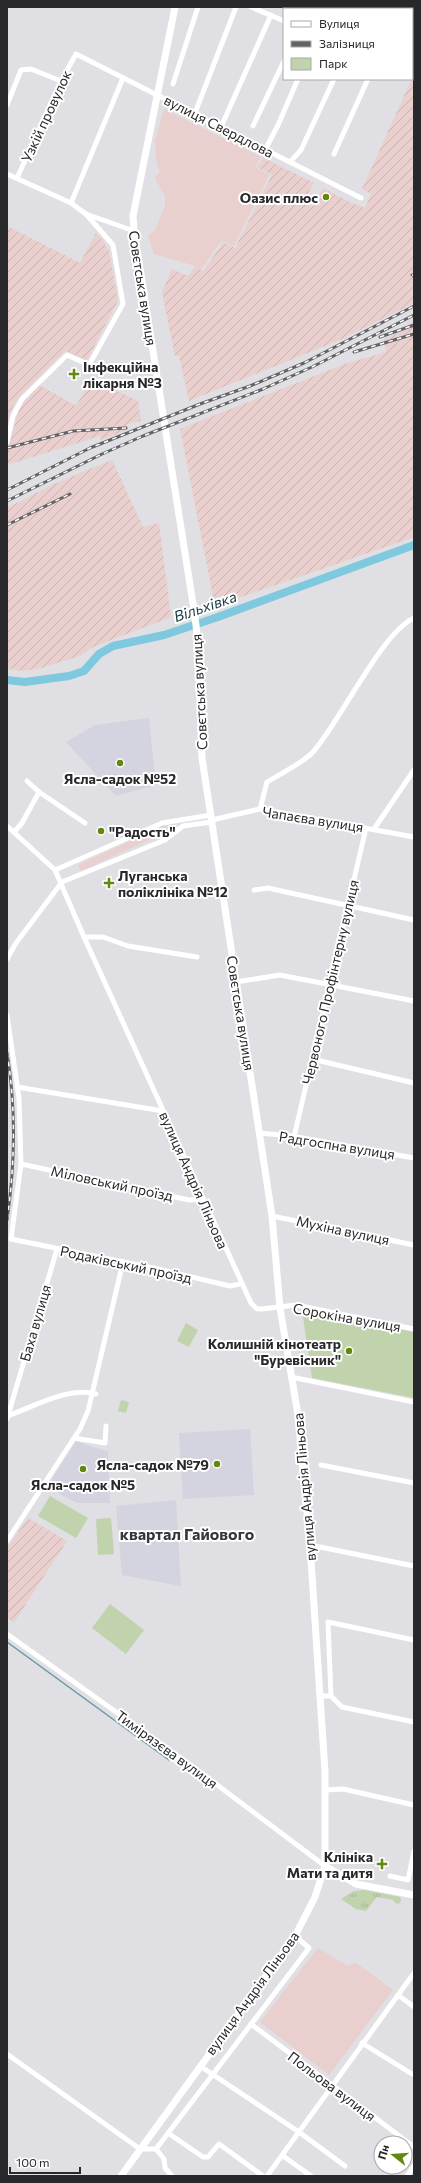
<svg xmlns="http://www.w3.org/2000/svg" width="421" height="2183" font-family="Commissioner,sans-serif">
  <defs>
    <pattern id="industrial-furrows" width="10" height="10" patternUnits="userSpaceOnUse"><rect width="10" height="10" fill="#e9cfcd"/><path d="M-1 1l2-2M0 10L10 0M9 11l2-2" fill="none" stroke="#c8b2b0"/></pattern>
    <pattern id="grass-tufts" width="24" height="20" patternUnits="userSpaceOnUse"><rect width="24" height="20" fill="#c0d3ad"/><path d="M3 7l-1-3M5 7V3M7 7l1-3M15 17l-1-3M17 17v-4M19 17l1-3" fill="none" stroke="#a5b595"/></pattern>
    <pattern id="water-waves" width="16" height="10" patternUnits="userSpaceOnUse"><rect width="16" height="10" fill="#7ec9dd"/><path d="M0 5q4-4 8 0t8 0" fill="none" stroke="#67a3b3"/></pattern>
  </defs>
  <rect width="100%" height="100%" fill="#dfdfe4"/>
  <!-- commercial -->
  <g fill="#e9cfce">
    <polygon points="164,109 261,157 255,167 269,175 234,246 221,241 202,268 154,254 148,236 155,230 165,206 165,196 155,178 160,171 157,165 155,141"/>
    <polygon points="165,825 168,831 81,871 78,865"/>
    <polygon points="318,1948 348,1966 356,1963 393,1990 329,2075 260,2022"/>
  </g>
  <!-- industrial -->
  <g fill="url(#industrial-furrows)">
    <polygon points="414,74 414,303 342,339 189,401 179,356 175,356 162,292 172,269 188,276 196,266 203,271 223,243 235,248 272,175 257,167 263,158 314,183 303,202 312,207 323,188 355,205 356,204 365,208 371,194 362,189"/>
    <polygon points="7,226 80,263 96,233 101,238 109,251 118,301 87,360 65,351 21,395 11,410 7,426"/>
    <polygon points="414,322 414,537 215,606 180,429 345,364 386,352 384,339 410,328 408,324"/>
    <polygon points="92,379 138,401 141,421 127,424 127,430 101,440 100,436 7,465 7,453 19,408 39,385 76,406"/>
    <polygon points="112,460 143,527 159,523 171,617 93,647 80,656 41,668 24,671 7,669 7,508 54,484"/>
    <polygon points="28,1518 67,1541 14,1622 7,1618 7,1548"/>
  </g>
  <!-- built -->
  <g fill="#d4d4e0">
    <polygon points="149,718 156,785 116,796 66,742 95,725"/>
    <polygon points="250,1429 254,1495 183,1499 179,1433"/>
    <polygon points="76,1441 108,1452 110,1503 77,1503 47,1487"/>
    <polygon points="176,1500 181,1586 122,1575 116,1506"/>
  </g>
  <!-- grass -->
  <polygon fill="url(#grass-tufts)" points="364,1890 400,1897 401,1900 400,1903 396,1904 393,1900 377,1897 366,1911 356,1909 341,1899 354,1891"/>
  <!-- park -->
  <g fill="#c0d3ad">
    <polygon points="302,1310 414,1332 414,1398 312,1378"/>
    <polygon points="186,1323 198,1330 189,1347 177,1341"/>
    <polygon points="121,1400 129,1402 126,1413 118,1411"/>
    <polygon points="50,1496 88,1518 76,1538 38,1516"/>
    <polygon points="111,1518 114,1554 98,1555 96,1519"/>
    <polygon points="110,1604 144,1630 126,1654 92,1628"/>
  </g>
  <!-- water -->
  <polygon fill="url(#water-waves)" stroke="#6499a7" points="414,543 414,548 387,557 385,553"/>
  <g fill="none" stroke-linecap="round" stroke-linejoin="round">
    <!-- stream -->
    <polyline stroke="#6499a7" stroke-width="1.5" points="7,1642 169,1760"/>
    <!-- river -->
    <polyline stroke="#7ec9dd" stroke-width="8" points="7,680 25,682 69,676 84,671 99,654 113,646 164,635 218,617 414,545"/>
    <!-- minor -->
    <g stroke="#fff" stroke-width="5">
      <polyline points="251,7 284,21"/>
      <polyline points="322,9 322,7"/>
      <polyline points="359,9 359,7"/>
      <polyline points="395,9 396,7"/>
      <polyline points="173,84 198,7"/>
      <polyline points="7,105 21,70 31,69 61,81"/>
      <polyline points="195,113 236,7"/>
      <polyline points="253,126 284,61"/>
      <polyline points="221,127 271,15"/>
      <polyline points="265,150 278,125 298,79"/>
      <polyline points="334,154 368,79"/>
      <polyline points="290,162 301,150 334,79"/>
      <polyline points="7,174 71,203 86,214 134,231"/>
      <polyline points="17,178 61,81 76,54 361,198"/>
      <polyline points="71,203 123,78"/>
      <polyline points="7,442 13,416 22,399 67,355 89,365 123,304 113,245 86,214"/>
      <polyline points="27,781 39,792 85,823"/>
      <path d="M260,809L267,782C280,774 303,763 313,752C340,722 382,632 414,618"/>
      <polyline points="212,820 260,809 414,837"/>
      <polyline points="7,826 55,870 84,937 251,1303 257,1309 262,1309 296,1305 414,1329"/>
      <polyline points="374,829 414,770"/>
      <polyline points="14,832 22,823 39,792"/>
      <polyline points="55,870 162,823 211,815"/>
      <polyline points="254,890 268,888 414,920"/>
      <polyline points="84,937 103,937 128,946 197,957"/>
      <polyline points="7,959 16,943 62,882 165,840 183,826 212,822"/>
      <polyline points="236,982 280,975 414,1001"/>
      <polyline points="7,1015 19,1098 21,1164 11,1239 158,1269 230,1286 240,1284"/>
      <polyline points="312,1059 414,1083"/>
      <polyline points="17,1087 163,1111"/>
      <polyline points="259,1133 291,1136 414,1158"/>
      <polyline points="294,1137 366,828"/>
      <polyline points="21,1164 189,1200 203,1199"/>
      <polyline points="272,1216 414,1245"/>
      <polyline points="291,1377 414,1402"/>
      <path d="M10,1415C35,1406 70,1386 96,1394"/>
      <polyline points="7,1419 57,1249"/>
      <polyline points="74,1438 105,1443 106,1426"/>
      <polyline points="321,1465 414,1483"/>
      <polyline points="7,1541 80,1429 88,1411 123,1262"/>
      <polyline points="310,1545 414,1566"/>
      <polyline points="7,1634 204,1775 325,1866"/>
      <polyline points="320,1696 331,1696 342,1707 414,1722"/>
      <polyline points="331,1696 328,1622 414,1640"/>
      <polyline points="326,1790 343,1789 414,1805"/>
      <polyline points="390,1876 408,1880 414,1851"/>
      <polyline points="398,1995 414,2007"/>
      <polyline points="251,2024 414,2147"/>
      <polyline points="362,2043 412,2074"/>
      <polyline points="7,2054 140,2149 156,2149 309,1948 295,1936"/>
      <polyline points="200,2066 299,2132 345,2166"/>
      <polyline points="168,2133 203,2157 208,2157 219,2144 263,2176"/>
      <polyline points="156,2149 164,2159 165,2168 172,2176"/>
      <polyline points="283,2156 311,2176"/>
      <polyline points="267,2176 414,1973"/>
      <polyline points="407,2176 414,2166"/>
    </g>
    <!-- major -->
    <g stroke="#fff" stroke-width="7">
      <polyline points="325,1866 356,1884 414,1895"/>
      <polyline points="121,2176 295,1936 315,1897 325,1866 325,1772 310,1545 298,1415 280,1308 272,1216 202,758 198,641 194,610 134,231 133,216 175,7"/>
    </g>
    <defs>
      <g id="rail">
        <polyline points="412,275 414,276"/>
        <polyline points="380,337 414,325"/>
        <polyline points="354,352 414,334"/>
        <polyline points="7,448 73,431 126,428"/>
        <polyline points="7,490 90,448 200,404 250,386 304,363 414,306"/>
        <polyline points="7,501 102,454 143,436 263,389 312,367 414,315"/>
        <polyline points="7,525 70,494"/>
        <path d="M7,1053C16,1107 15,1165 7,1220"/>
      </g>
    </defs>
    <!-- rail casing -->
    <use href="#rail" stroke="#636366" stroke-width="3"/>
    <!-- rail -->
    <use href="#rail" stroke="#fff" stroke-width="1.5" stroke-dasharray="4.5" stroke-linecap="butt"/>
  </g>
  <!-- markers -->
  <g fill="#62880e" stroke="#fff" stroke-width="1.5">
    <circle cx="326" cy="197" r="4"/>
    <path d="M72 368h4v4h4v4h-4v4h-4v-4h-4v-4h4z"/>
    <circle cx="120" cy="763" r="4"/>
    <circle cx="101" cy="831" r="4"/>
    <path d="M107 877h4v4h4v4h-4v4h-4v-4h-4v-4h4z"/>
    <circle cx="349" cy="1351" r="4"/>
    <circle cx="217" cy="1464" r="4"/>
    <circle cx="83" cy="1469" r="4"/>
    <path d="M380 1858h4v4h4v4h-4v4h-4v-4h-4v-4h4z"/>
  </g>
  <g text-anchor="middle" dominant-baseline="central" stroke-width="4" stroke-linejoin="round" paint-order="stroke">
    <!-- street labels -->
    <g font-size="14" fill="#28282a" stroke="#fff">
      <text transform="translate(46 116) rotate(-65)">Узкій провулок</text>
      <text transform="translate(219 126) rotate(27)">вулиця Свердлова</text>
      <text transform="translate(143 288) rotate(81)">Совєтська вулиця</text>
      <text transform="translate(199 692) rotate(-93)">Совєтська вулиця</text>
      <text transform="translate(313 819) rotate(9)">Чапаєва вулиця</text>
      <text transform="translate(330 982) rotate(-77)">Червоного Профінтерну вулиця</text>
      <text transform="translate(241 1013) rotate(81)">Совєтська вулиця</text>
      <text transform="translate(337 1145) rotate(9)">Радгоспна вулиця</text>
      <text transform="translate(194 1180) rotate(66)">вулиця Андрія Ліньова</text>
      <text transform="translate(112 1183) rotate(12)">Міловський проїзд</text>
      <text transform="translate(343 1230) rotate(12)">Мухіна вулиця</text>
      <text transform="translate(126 1264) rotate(12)">Родаківський проїзд</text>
      <text transform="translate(347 1317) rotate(10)">Сорокіна вулиця</text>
      <text transform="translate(35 1323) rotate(-74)">Баха вулиця</text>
      <text transform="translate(304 1487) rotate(-95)">вулиця Андрія Ліньова</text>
      <text transform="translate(167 1749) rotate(36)">Тимірязєва вулиця</text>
      <text transform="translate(252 1993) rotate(-54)">вулиця Андрія Ліньова</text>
      <text transform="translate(332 2086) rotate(37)">Польова вулиця</text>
    </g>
    <!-- poi labels -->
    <g font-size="14" font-weight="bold" fill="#28282a" stroke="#fff" text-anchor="end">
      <text x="318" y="197">Оазис плюс</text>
      <text x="83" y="366" text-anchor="start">Інфекційна<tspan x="83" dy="16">лікарня №3</tspan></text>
      <text x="120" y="778" text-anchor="middle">Ясла-садок №52</text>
      <text x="109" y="831" text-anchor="start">"Радость"</text>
      <text x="118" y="875" text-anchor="start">Луганська<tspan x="118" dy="16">поліклініка №12</tspan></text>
      <text x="341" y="1343">Колишній кінотеатр<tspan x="341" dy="16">"Буревісник"</tspan></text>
      <text x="209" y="1464">Ясла-садок №79</text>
      <text x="83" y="1484" text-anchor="middle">Ясла-садок №5</text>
      <text x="373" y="1856">Клініка<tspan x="373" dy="16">Мати та дитя</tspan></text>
    </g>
    <!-- water labels -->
    <g font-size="15" font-style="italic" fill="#173b44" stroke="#fff">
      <text transform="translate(205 606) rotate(-19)">Вільхівка</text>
    </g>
    <!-- quarter labels -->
    <g font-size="16" font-weight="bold" fill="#36373b" stroke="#fff">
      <text x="187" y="1533">квартал Гайового</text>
    </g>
  </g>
  <!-- border -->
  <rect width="421" height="2183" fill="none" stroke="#28282a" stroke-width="16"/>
  <!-- legend -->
  <rect x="283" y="8" width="130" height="72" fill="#ffffff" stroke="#a9a9aa"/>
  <rect x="291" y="21" width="20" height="6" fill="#ffffff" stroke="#a9a9aa"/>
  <text x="319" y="28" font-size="12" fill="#28282a">Вулиця</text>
  <rect x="291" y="41" width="20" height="6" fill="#636366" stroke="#a9a9aa"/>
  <text x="319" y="48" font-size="12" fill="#28282a">Залізниця</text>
  <rect x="291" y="58" width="20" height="12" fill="#c0d3ad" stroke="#a9a9aa"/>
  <text x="319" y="68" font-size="12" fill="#28282a">Парк</text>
  <!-- north arrow -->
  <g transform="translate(393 2155) rotate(287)"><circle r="19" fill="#ffffff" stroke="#a9a9aa"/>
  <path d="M0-3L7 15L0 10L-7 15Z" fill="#62880e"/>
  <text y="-6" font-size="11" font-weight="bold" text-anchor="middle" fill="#28282a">Пн</text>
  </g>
  <!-- scale -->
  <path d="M10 2167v6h70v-6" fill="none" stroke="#28282a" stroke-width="2"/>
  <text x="16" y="2167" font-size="12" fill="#28282a" stroke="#ffffff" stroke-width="3" paint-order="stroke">100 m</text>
</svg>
